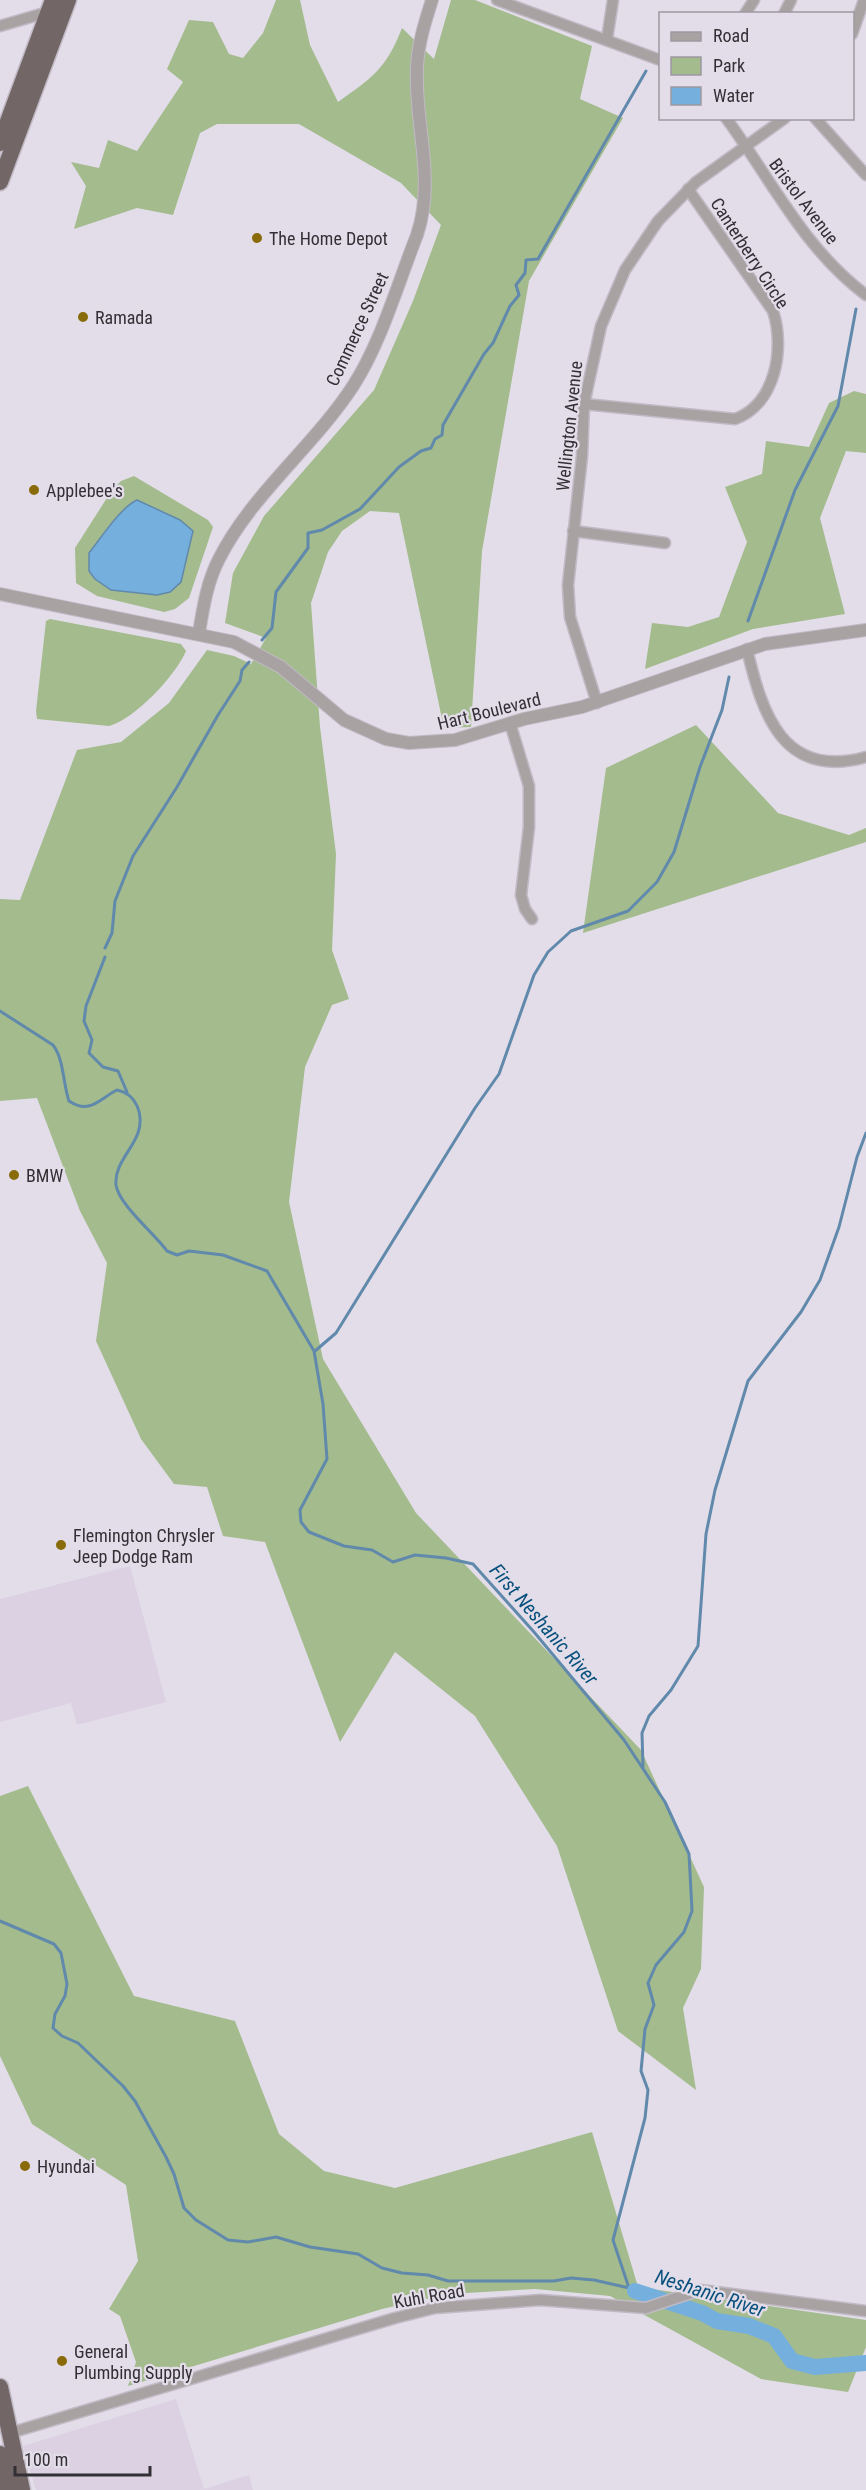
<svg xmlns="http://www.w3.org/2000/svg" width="866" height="2490" font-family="'Roboto Condensed',sans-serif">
  <rect width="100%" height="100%" fill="#e3dde9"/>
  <!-- built -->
  <g fill="#dbd1e3">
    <polygon points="130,1566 166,1702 77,1725 71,1703 0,1722 0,1599"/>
    <polygon points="176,2399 204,2489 249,2475 253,2490 36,2490 23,2446"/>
  </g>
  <!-- green -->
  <g fill="#a3bb8d">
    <path d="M276,0H300L310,45L338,102C373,77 386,69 402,28L434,59L451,0H475L592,46L580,99L623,118L529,281L482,551L471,727L445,728L442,719L399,513L370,511L342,531L328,552L311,603L320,727L336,854L332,950L349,999L332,1005L305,1067L289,1202L323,1359L416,1513L641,1750L704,1887L701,1969L683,2008L696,2090L618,2031L557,1846L475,1716L395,1652L340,1742L265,1542L223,1536L207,1487L174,1484L141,1439L96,1341L107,1263L80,1211L37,1098L0,1101V899L20,900L77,750L121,742L169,703L207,650L234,656L251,664L266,638L225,623L233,573L264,516L374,390L413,301L441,225L401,183L299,124H217L200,133L173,215L137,208L74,229L86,186L71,162L99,168L108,140L137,151L183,82L167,69L189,20L213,22L229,54L243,58L263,33Z"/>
    <polygon points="854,391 866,394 866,453 846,451 820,518 845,614 753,629 645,669 652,623 688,627 719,617 747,542 725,487 762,474 766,441 809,447 829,403"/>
    <polygon points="134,476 208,520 213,527 189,598 175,609 164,612 97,596 76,583 75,548 112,490 121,481"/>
    <path d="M50,619L181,644L186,651C176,675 135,719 109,726L37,719L36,711L46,621Z"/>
    <polygon points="696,725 778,813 849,835 866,828 866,842 583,933 606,768"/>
    <polygon points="28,1786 134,1996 235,2021 279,2134 324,2171 395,2188 592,2132 638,2287 866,2320 866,2347 848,2392 761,2379 610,2296 535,2289 448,2294 382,2309 128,2386 136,2362 120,2316 109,2309 138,2261 126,2185 32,2124 0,2056 0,1796"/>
  </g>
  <!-- water -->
  <path fill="#75afde" stroke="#6189ab" stroke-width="1.5" d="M137,500L180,520L193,531L181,582L170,592L157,595L111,590L95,579L89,571V553C101,538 121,507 137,500Z"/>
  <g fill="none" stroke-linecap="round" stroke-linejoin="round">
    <!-- stream -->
    <g stroke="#6189ab" stroke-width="3">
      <polyline points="748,621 795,490 838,406 856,309"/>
      <polyline points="262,640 272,628 276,592 308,548 308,533 322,530 360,509 399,467 421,451 431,448 435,439 442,435 443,425 484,354 493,343 510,306 519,295 516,285 525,273 526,260 538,259 646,71"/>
      <polyline points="105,948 112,933 115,901 133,856 177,787 218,715 240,681 242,670 249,662"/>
      <polyline points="105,957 86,1006 84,1021 92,1040 89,1053 103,1067 118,1071 127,1092"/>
      <path d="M0,1011L53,1045C64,1059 63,1084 69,1101C90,1115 99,1099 117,1090C137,1094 144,1115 138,1133C132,1150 114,1165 116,1185C119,1205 155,1234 167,1251L177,1255L189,1251L223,1255L267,1271L314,1351L323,1404L327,1459L300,1510L301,1522L309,1532L344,1546L372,1550L393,1562L415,1555L446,1558L473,1564L534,1632L624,1740L665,1802L689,1854L692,1911L684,1932L656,1965L648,1983L654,2005L645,2029L641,2071L648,2090L645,2118L613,2240L629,2288L635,2291"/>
      <polyline points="315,1351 336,1333 475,1108 499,1074 534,975 548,952 571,931 628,911 657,882 674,852 700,767 722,710 729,677"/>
      <polyline points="643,1767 642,1733 649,1716 671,1690 698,1646 706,1534 715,1490 748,1381 801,1312 820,1280 839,1227 857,1157 866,1133"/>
      <polyline points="0,1921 54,1944 61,1953 67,1984 65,1996 55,2014 53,2028 62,2036 78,2043 123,2086 135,2101 166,2157 174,2174 184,2208 196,2220 228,2240 248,2242 276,2237 310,2247 358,2254 382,2268 402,2273 428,2275 448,2281 554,2281 571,2278 594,2280 629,2288"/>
    </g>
    <!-- river -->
    <polyline stroke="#75afde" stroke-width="16" points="635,2291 702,2313 717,2321 749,2326 774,2336 792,2361 815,2367 866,2363"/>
    <defs>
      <g id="minor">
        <polyline points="497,0 660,60"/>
        <polyline points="745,14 754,0"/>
        <polyline points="784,14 791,0"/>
        <polyline points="0,26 48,12"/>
        <polyline points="852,34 864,0"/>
        <polyline points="607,39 613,0"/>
        <path d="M726,118C771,179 804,249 866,295"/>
        <polyline points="815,118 866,175"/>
        <path d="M584,404L735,419C776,404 785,348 773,311L688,189"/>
        <polyline points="573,531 665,543"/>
        <path d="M747,649C762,714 783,780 866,757"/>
        <polyline points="597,703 570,617 568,585 582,456 584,404 601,326 625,270 658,221 696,182 785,118"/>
        <polyline points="510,723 529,786 529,827 521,895 525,909 532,919"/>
        <polyline points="10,2433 395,2318 435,2308 540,2300 646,2308 700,2290 866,2311"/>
      </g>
      <g id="tertiary">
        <polyline points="0,594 234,642 281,667 344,720 386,739 409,743 455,740 524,719 582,707 765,644 866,630"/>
        <path d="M199,633C203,608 207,582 219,559C251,495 314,446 353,386C381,343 398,283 417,235C436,178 414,124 417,67C418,44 425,22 432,0"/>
      </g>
      <g id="trunk">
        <polyline points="0,143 53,0"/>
        <polyline points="0,182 68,0"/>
        <polyline points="0,2387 22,2490"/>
        <polyline points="0,2454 8,2490"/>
      </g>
    </defs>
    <!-- minor casing -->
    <use href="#minor" stroke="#c0bac5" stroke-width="13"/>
    <!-- tertiary casing -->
    <use href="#tertiary" stroke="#c0bac5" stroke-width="14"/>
    <!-- trunk casing -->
    <use href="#trunk" stroke="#c0bac5" stroke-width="19"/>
    <!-- minor -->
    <use href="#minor" stroke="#a9a2a3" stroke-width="10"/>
    <!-- tertiary -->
    <use href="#tertiary" stroke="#a9a2a3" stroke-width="12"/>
    <!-- trunk -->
    <use href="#trunk" stroke="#726667" stroke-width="16"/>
  </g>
  <!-- markers -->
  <g fill="#896b0a" stroke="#e3dde9" stroke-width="2">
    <circle cx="257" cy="238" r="6"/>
    <circle cx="83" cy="317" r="6"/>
    <circle cx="34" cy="490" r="6"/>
    <circle cx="14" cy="1175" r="6"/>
    <circle cx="61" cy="1545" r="6"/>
    <circle cx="25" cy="2166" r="6"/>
    <circle cx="62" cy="2361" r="6"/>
  </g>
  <g text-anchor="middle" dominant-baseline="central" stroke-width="4.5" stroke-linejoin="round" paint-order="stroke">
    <!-- street labels -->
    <g font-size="18" fill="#333035" stroke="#e3dde9">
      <text transform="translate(804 201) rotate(53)">Bristol Avenue</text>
      <text transform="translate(750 253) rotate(57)">Canterberry Circle</text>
      <text transform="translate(357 329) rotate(-65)">Commerce Street</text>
      <text transform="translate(569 426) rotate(-84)">Wellington Avenue</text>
      <text transform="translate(489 711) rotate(-14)">Hart Boulevard</text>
      <text transform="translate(429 2296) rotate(-10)">Kuhl Road</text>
    </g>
    <!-- poi labels -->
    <g font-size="18" fill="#333035" stroke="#e3dde9" text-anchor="start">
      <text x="269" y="238">The Home Depot</text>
      <text x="95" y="317">Ramada</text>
      <text x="46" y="490">Applebee's</text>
      <text x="26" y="1175">BMW</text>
      <text x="73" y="1535">Flemington Chrysler<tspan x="73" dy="21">Jeep Dodge Ram</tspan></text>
      <text x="37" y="2166">Hyundai</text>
      <text x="74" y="2351">General<tspan x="74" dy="21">Plumbing Supply</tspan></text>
    </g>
    <!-- water labels -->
    <g font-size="20" font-style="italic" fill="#09517d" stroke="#e3dde9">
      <text transform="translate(544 1624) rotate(49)">First Neshanic River</text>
      <text transform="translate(710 2293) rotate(18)">Neshanic River</text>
    </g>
  </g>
  <!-- legend -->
  <rect x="659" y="12" width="195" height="108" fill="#e3dde9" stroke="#9d98a1" stroke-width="1.5"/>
  <rect x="671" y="32" width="30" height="9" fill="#a9a2a3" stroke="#9d98a1" stroke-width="1.5"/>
  <text x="713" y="42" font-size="18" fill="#333035">Road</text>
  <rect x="671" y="57" width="30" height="18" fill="#a3bb8d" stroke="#9d98a1" stroke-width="1.5"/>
  <text x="713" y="72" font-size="18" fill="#333035">Park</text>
  <rect x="671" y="87" width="30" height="18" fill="#75afde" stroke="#9d98a1" stroke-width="1.5"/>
  <text x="713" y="102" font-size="18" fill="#333035">Water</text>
  <!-- scale -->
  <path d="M15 2466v9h135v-9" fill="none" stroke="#333035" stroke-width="3"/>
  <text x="24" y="2466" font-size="18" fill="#333035" stroke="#e3dde9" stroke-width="4.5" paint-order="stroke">100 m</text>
</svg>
